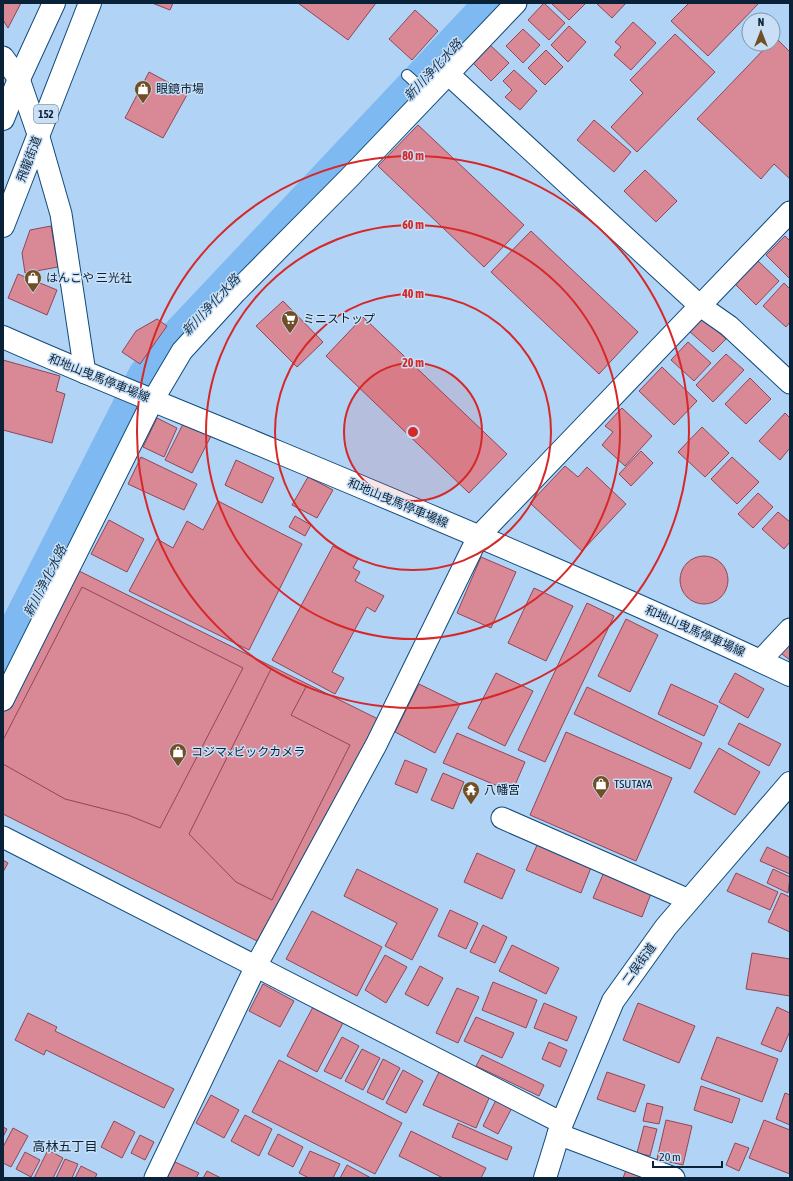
<svg xmlns="http://www.w3.org/2000/svg" width="793" height="1181" font-family="'Asap Condensed','Noto Sans JP',sans-serif">
  <rect width="100%" height="100%" fill="#b1d3f5"/>
  <g fill="none" stroke-linecap="round" stroke-linejoin="round">
    <!-- river -->
    <polyline stroke="#7fb9f2" stroke-width="41" points="3,662 148,377 181,337 496,3"/>
  </g>
  <!-- building -->
  <g fill="#d98896" stroke="#8f4756">
    <polygon points="3,3 21,3 8,28 3,20"/>
    <polygon points="152,3 173,3 170,10"/>
    <polygon points="298,3 376,3 348,40"/>
    <polygon points="544,3 565,23 549,40 528,20"/>
    <polygon points="551,3 586,3 569,20"/>
    <polygon points="596,3 626,3 612,18"/>
    <polygon points="689,3 759,3 708,56 671,21"/>
    <polygon points="415,10 438,31 412,60 389,39"/>
    <polygon points="633,22 656,43 631,70 614,55 621,47 615,42"/>
    <polygon points="569,26 586,42 568,62 551,45"/>
    <polygon points="523,29 540,45 523,63 506,46"/>
    <polygon points="675,34 715,72 637,152 611,127 643,93 630,80"/>
    <polygon points="775,37 790,52 790,179 774,164 761,179 697,119 769,44 773,44"/>
    <polygon points="489,44 509,63 491,81 471,61"/>
    <polygon points="546,50 563,67 545,85 528,68"/>
    <polygon points="514,70 537,91 520,110 505,97 512,90 503,81"/>
    <polygon points="149,72 188,93 163,138 125,118"/>
    <polygon points="594,120 631,152 614,172 577,140"/>
    <polygon points="418,125 524,225 484,267 378,166"/>
    <polygon points="645,170 677,201 656,222 624,191"/>
    <polygon points="51,226 58,267 25,273 22,253 30,230"/>
    <polygon points="531,231 638,332 599,374 491,272"/>
    <polygon points="785,236 790,241 790,279 766,255"/>
    <polygon points="758,261 779,281 756,305 735,284"/>
    <polygon points="18,274 57,290 47,315 8,298"/>
    <polygon points="784,283 790,289 790,322 786,327 763,306"/>
    <polygon points="283,301 323,342 297,367 256,326"/>
    <polygon points="363,317 507,454 469,493 326,356"/>
    <polygon points="702,317 726,339 713,352 689,331"/>
    <polygon points="157,319 167,326 140,364 122,352 136,331"/>
    <polygon points="688,342 711,363 694,381 671,360"/>
    <polygon points="726,354 744,370 713,402 696,385"/>
    <polygon points="3,360 60,376 56,391 65,394 52,443 3,430"/>
    <polygon points="662,367 697,401 674,425 639,391"/>
    <polygon points="750,378 771,399 746,424 725,404"/>
    <polygon points="622,408 652,436 625,466 602,445 613,432 605,426"/>
    <polygon points="785,413 790,418 790,448 780,460 759,441"/>
    <polygon points="157,418 177,428 164,457 143,447"/>
    <polygon points="184,422 211,436 192,473 165,460"/>
    <polygon points="702,427 729,453 705,477 678,452"/>
    <polygon points="641,451 653,463 631,486 619,474"/>
    <polygon points="141,457 197,484 184,510 128,484"/>
    <polygon points="732,457 759,482 737,504 711,479"/>
    <polygon points="236,460 274,478 262,503 225,485"/>
    <polygon points="565,466 578,477 587,467 626,504 582,551 530,503"/>
    <polygon points="308,477 333,490 317,518 292,505"/>
    <polygon points="758,493 773,507 753,528 738,514"/>
    <polygon points="218,501 302,544 249,650 129,591 157,539 173,548 187,521 203,530"/>
    <polygon points="778,512 790,522 790,542 784,549 762,529"/>
    <polygon points="295,516 311,525 305,536 289,527"/>
    <polygon points="109,520 144,539 127,572 91,554"/>
    <polygon points="333,546 358,559 353,568 360,572 355,581 384,596 375,612 367,607 332,672 344,678 335,694 272,660"/>
    <circle cx="704" cy="580" r="24"/>
    <polygon points="481,557 516,572 491,628 457,613"/>
    <polygon points="75,569 378,719 259,942 3,814 3,711"/>
    <polygon points="82,587 243,668 160,828 128,815 65,799 3,764 3,740"/>
    <polygon points="534,588 573,606 546,661 508,643"/>
    <polygon points="587,603 614,616 545,762 518,750"/>
    <polygon points="626,619 658,635 630,692 598,676"/>
    <polygon points="790,638 790,660 778,651"/>
    <polygon points="271,669 306,687 291,715 350,745 272,900 236,882 189,834"/>
    <polygon points="496,673 533,691 505,746 468,728"/>
    <polygon points="735,673 764,689 748,718 719,702"/>
    <polygon points="419,684 460,704 435,753 395,732"/>
    <polygon points="671,684 718,706 704,736 658,714"/>
    <polygon points="587,687 702,743 690,769 574,714"/>
    <polygon points="739,723 781,744 769,766 728,744"/>
    <polygon points="566,732 672,778 636,861 530,815"/>
    <polygon points="457,733 525,762 512,792 443,763"/>
    <polygon points="719,748 760,772 735,815 694,792"/>
    <polygon points="405,760 427,769 417,793 395,784"/>
    <polygon points="443,773 464,782 453,809 431,800"/>
    <polygon points="538,843 592,865 581,893 526,870"/>
    <polygon points="767,847 790,858 790,874 760,861"/>
    <polygon points="477,853 515,870 502,899 464,882"/>
    <polygon points="3,860 8,863 3,872"/>
    <polygon points="357,869 438,909 412,960 385,946 397,923 344,896"/>
    <polygon points="773,869 790,877 788,893 767,883"/>
    <polygon points="604,872 652,891 642,917 593,898"/>
    <polygon points="736,873 778,892 770,910 727,891"/>
    <polygon points="781,893 790,897 790,932 768,922"/>
    <polygon points="450,910 478,923 466,949 438,936"/>
    <polygon points="312,911 382,947 357,996 286,959"/>
    <polygon points="483,925 507,937 495,963 470,952"/>
    <polygon points="512,945 559,968 546,994 499,971"/>
    <polygon points="752,953 790,959 790,996 746,989"/>
    <polygon points="385,955 407,967 386,1003 365,990"/>
    <polygon points="420,966 443,978 428,1006 405,994"/>
    <polygon points="493,982 537,1000 526,1028 482,1010"/>
    <polygon points="263,984 294,1001 280,1027 249,1011"/>
    <polygon points="457,988 479,997 458,1043 436,1033"/>
    <polygon points="544,1003 577,1017 567,1041 534,1028"/>
    <polygon points="638,1003 695,1026 679,1063 623,1040"/>
    <polygon points="313,1007 343,1023 317,1072 287,1056"/>
    <polygon points="777,1007 790,1013 790,1031 781,1052 761,1044"/>
    <polygon points="28,1013 57,1027 55,1031 174,1089 164,1108 46,1050 44,1055 15,1040"/>
    <polygon points="476,1017 514,1033 502,1058 464,1041"/>
    <polygon points="342,1037 359,1046 341,1079 324,1071"/>
    <polygon points="717,1037 778,1059 762,1102 701,1079"/>
    <polygon points="549,1042 567,1050 560,1067 542,1059"/>
    <polygon points="362,1049 380,1058 363,1090 345,1081"/>
    <polygon points="482,1055 544,1085 539,1096 476,1066"/>
    <polygon points="383,1059 400,1068 383,1100 367,1092"/>
    <polygon points="279,1060 402,1123 375,1174 252,1112"/>
    <polygon points="403,1070 423,1081 406,1113 386,1103"/>
    <polygon points="439,1072 490,1096 476,1128 423,1105"/>
    <polygon points="607,1072 645,1085 635,1112 597,1099"/>
    <polygon points="701,1086 740,1099 732,1123 694,1110"/>
    <polygon points="785,1093 790,1095 790,1125 776,1119"/>
    <polygon points="211,1095 239,1110 224,1138 196,1123"/>
    <polygon points="497,1098 513,1106 498,1134 483,1126"/>
    <polygon points="647,1103 663,1107 659,1124 643,1121"/>
    <polygon points="245,1115 272,1129 259,1156 231,1141"/>
    <polygon points="666,1120 692,1126 683,1165 657,1159"/>
    <polygon points="764,1120 790,1130 790,1174 749,1158"/>
    <polygon points="114,1121 135,1132 122,1158 101,1147"/>
    <polygon points="458,1123 512,1147 507,1160 452,1137"/>
    <polygon points="644,1126 657,1129 650,1156 637,1153"/>
    <polygon points="3,1127 7,1129 3,1137"/>
    <polygon points="13,1128 28,1136 11,1167 3,1163 3,1147"/>
    <polygon points="411,1131 486,1168 481,1178 443,1178 399,1156"/>
    <polygon points="278,1134 303,1147 293,1167 268,1154"/>
    <polygon points="140,1135 154,1142 145,1160 131,1153"/>
    <polygon points="735,1143 749,1148 739,1171 726,1165"/>
    <polygon points="48,1150 63,1158 53,1178 34,1178"/>
    <polygon points="310,1151 340,1164 333,1178 309,1178 299,1173"/>
    <polygon points="25,1152 40,1160 31,1177 16,1169"/>
    <polygon points="65,1159 78,1164 72,1178 56,1178"/>
    <polygon points="175,1162 199,1173 196,1178 167,1178"/>
    <polygon points="347,1165 371,1178 340,1178"/>
    <polygon points="81,1166 97,1174 95,1178 75,1178"/>
    <polygon points="626,1170 646,1178 623,1178"/>
    <polygon points="207,1171 221,1178 203,1178"/>
  </g>
  <g fill="none" stroke-linecap="round" stroke-linejoin="round">
    <defs>
      <polyline id="lane" points="407,75 428,94"/>
      <g id="street">
        <polyline points="3,57 19,79 38,134 61,214 85,373"/>
        <polyline points="447,73 699,305 729,326 790,383"/>
        <polyline points="760,661 790,629"/>
        <polyline points="3,700 153,400 182,351 236,292 350,177 516,3"/>
        <polyline points="502,818 689,900"/>
        <polyline points="3,837 562,1123"/>
        <polyline points="558,1134 674,1178"/>
        <polyline points="155,1178 256,966 376,745 478,537 790,212"/>
      </g>
      <g id="secondary">
        <path d="M3,337C84,373 167,406 249,440C431,516 612,591 790,675"/>
        <polyline points="545,1178 562,1123 613,1001 666,927 790,783"/>
      </g>
      <g id="highway">
        <polyline points="3,119 19,79 54,3"/>
        <polyline points="3,226 90,3"/>
      </g>
    </defs>
    <!-- lane casing -->
    <use href="#lane" stroke="#104b7b" stroke-width="12"/>
    <!-- street casing -->
    <use href="#street" stroke="#104b7b" stroke-width="23"/>
    <!-- secondary casing -->
    <use href="#secondary" stroke="#104b7b" stroke-width="24"/>
    <!-- highway casing -->
    <use href="#highway" stroke="#104b7b" stroke-width="24"/>
    <!-- lane -->
    <use href="#lane" stroke="#fff" stroke-width="10"/>
    <!-- street -->
    <use href="#street" stroke="#fff" stroke-width="21"/>
    <!-- secondary -->
    <use href="#secondary" stroke="#fff" stroke-width="22"/>
    <!-- highway -->
    <use href="#highway" stroke="#fff" stroke-width="22"/>
  </g>
  <!-- distance rings -->
  <circle cx="413" cy="432" r="69" fill="#d62828" fill-opacity=".12"/>
  <g fill="none" stroke="#d62828" stroke-width="2">
    <circle cx="413" cy="432" r="69"/>
    <circle cx="413" cy="432" r="138"/>
    <circle cx="413" cy="432" r="207"/>
    <circle cx="413" cy="432" r="276"/>
  </g>
  <!-- icons -->
  <defs>
    <symbol id="shop-pin" viewBox="-11 -11 22 30"><path d="M0 17L-7.5 6A9.5 9.5 0 1 1 7.5 6Z" fill="#704e26" stroke="#c8dff6"/><path d="M-5-2.5h2.3a2.7 3.5 0 0 1 5.4 0H5L5.5 6h-11ZM-1.5-2.5h3a1.5 2.3 0 0 0-3 0Z" fill="#fff"/></symbol>
    <symbol id="supermarket-pin" viewBox="-11 -11 22 30"><path d="M0 17L-7.5 6A9.5 9.5 0 1 1 7.5 6Z" fill="#704e26" stroke="#c8dff6"/><path d="M-6-5.5h2.5l.6 2H6L4.5 2H-2.5L-4.4-4H-6ZM-1.5 3.2a1.3 1.3 0 1 0 .1 0ZM3 3.2a1.3 1.3 0 1 0 .1 0Z" fill="#fff"/></symbol>
    <symbol id="temple-pin" viewBox="-11 -11 22 30"><path d="M0 17L-7.5 6A9.5 9.5 0 1 1 7.5 6Z" fill="#704e26" stroke="#c8dff6"/><path d="M0-6L5-2H3V0L6.5 2.5H4V6H1.5V3h-3V6H-4V2.5H-6.5L-3 0V-2H-5Z" fill="#fff"/></symbol>
  </defs>
  <g fill-rule="evenodd">
    <use href="#shop-pin" x="133" y="79" width="20" height="27"/>
    <use href="#shop-pin" x="23" y="268" width="20" height="27"/>
    <use href="#supermarket-pin" x="280" y="309" width="20" height="27"/>
    <use href="#shop-pin" x="168" y="742" width="20" height="27"/>
    <use href="#shop-pin" x="591" y="774" width="20" height="27"/>
    <use href="#temple-pin" x="461" y="780" width="20" height="27"/>
  </g>
  <g text-anchor="middle" dominant-baseline="central" stroke-width="3" stroke-linejoin="round" paint-order="stroke">
    <!-- shield labels -->
    <rect fill="#c8dff6" stroke="#435b70" stroke-width="1" x="34" y="105" width="24" height="18" rx="3"/>
    <g font-size="11" font-weight="bold" fill="#0a2237">
      <text x="46" y="114">152</text>
    </g>
    <!-- poi labels -->
    <g font-size="12" fill="#0a2237" stroke="#c8dff6" text-anchor="start">
      <text x="156" y="89">眼鏡市場</text>
      <text x="46" y="278">はんこや 三光社</text>
      <text x="303" y="319">ミニストップ</text>
      <text x="191" y="752">コジマ×ビックカメラ</text>
      <text x="614" y="784">TSUTAYA</text>
      <text x="484" y="790">八幡宮</text>
    </g>
    <!-- street labels -->
    <g font-size="12" fill="#0a2237" stroke="#c8dff6">
      <text transform="translate(29 159) rotate(-69)">飛龍街道</text>
      <text transform="translate(99 378) rotate(22)">和地山曳馬停車場線</text>
      <text transform="translate(398 503) rotate(23)">和地山曳馬停車場線</text>
      <text transform="translate(695 631) rotate(24)">和地山曳馬停車場線</text>
      <text transform="translate(639 964) rotate(-54)">二俣街道</text>
    </g>
    <!-- water labels -->
    <g font-size="13" font-style="italic" fill="#183754" stroke="#c8dff6">
      <text transform="translate(433 70) rotate(-47)">新川浄化水路</text>
      <text transform="translate(211 305) rotate(-47)">新川浄化水路</text>
      <text transform="translate(45 581) rotate(-63)">新川浄化水路</text>
    </g>
    <!-- neighbourhood labels -->
    <g font-size="13" fill="#0a2237" stroke="#c8dff6">
      <text x="65" y="1146">高林五丁目</text>
    </g>
  </g>
  <circle cx="413" cy="432" r="6" fill="#d62828" stroke="#c8dff6" stroke-width="2"/>
  <g font-size="12" text-anchor="middle" font-weight="bold" fill="#d62828" stroke="#c8dff6" stroke-width="3" stroke-linejoin="round" paint-order="stroke">
    <text x="413" y="160">80 m</text>
    <text x="413" y="229">60 m</text>
    <text x="413" y="298">40 m</text>
    <text x="413" y="367">20 m</text>
  </g>
  <!-- border -->
  <rect width="793" height="1181" fill="none" stroke="#0a2237" stroke-width="8"/>
  <!-- north arrow -->
  <g transform="translate(761 32)"><circle r="19" fill="#c8dff6" stroke="#7c93aa"/>
  <path d="M0-3L7 15L0 10L-7 15Z" fill="#704e26"/>
  <text y="-6" font-size="11" font-weight="bold" text-anchor="middle" fill="#0a2237">N</text>
  </g>
  <!-- scale -->
  <path d="M653 1161v6h69v-6" fill="none" stroke="#0a2237" stroke-width="2"/>
  <text x="659" y="1161" font-size="12" fill="#0a2237" stroke="#c8dff6" stroke-width="3" paint-order="stroke">20 m</text>
</svg>
